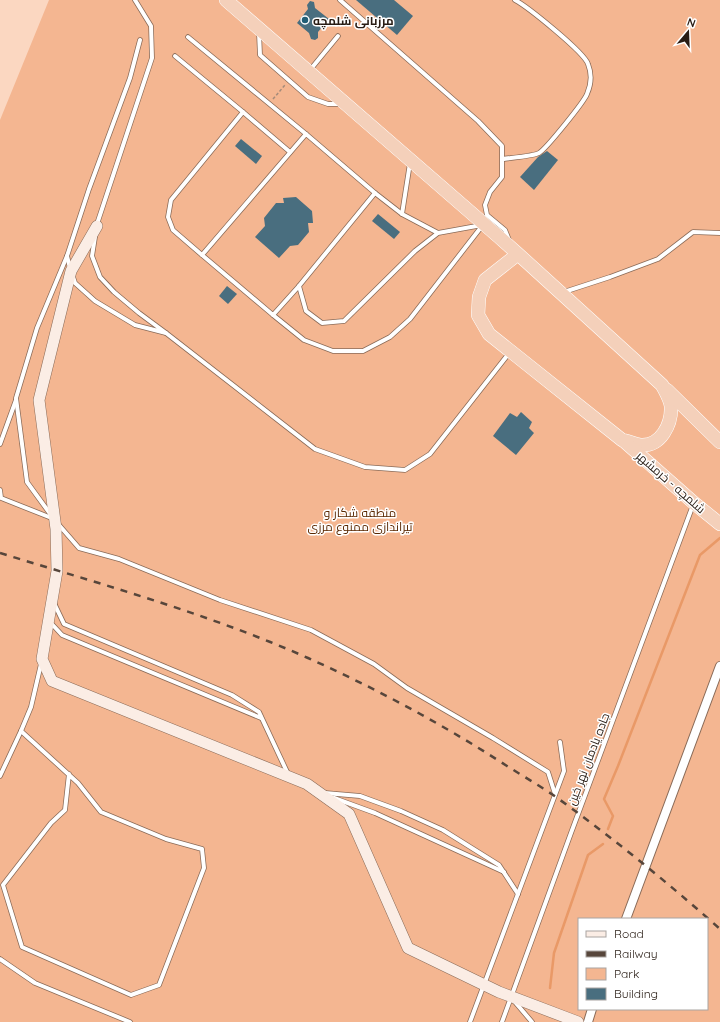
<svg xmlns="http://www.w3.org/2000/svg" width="720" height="1022" font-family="Quicksand,Cairo,sans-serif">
  <rect width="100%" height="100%" fill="#fbd7c1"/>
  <!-- green -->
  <path fill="#f4b691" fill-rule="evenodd" d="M49,0H720V1022H0V120ZM579,919H707V1009H579Z"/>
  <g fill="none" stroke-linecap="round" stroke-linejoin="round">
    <!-- stream -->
    <g stroke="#e99967" stroke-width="2.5">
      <polyline points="608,829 613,816 604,799 618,766 700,555 720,538"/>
      <polyline points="550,988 554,953 588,855 603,844"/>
    </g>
  </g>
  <!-- building -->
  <g fill="#496e7f">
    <polygon points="356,0 394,0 413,16 397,35"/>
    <polygon points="310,1 314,2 315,8 329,19 318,32 318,38 315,40 311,39 309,33 297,23 308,9 307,5"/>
    <polygon points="241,139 262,156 256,164 235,146"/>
    <polygon points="547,151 558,160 534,190 520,177 538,157"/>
    <polygon points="296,197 312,211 313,223 308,223 309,232 298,245 290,246 279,258 255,237 265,226 264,218 276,203 284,203 283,198"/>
    <polygon points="378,214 400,232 394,239 372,221"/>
    <polygon points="227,286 237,294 228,304 219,296"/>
    <polygon points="521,412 532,422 529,428 534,433 516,455 493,436 510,413 517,417"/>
  </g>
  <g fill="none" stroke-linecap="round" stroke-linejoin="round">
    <defs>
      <g id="service">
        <polyline points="340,0 478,121 502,146 502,177 490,192 485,205 487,215 505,230 509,240"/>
        <polyline points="259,33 260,55 308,97 328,104 341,104"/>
        <polyline points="188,37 306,134"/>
        <polyline points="175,56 243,112"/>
        <polyline points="310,70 338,36"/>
        <path d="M503,159C509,158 534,156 539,153C546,149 584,102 587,94C591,85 592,74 588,64C584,52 528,7 515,0"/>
        <polyline points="402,214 410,163"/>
        <polyline points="97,224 152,58 151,26 135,0"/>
        <polyline points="438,233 402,214 375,193 299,286 306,311 322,323 344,321 415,251 438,233 482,225"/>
        <polyline points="202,255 173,230 168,217 171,200 243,112 290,152"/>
        <polyline points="70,268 67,256 89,189 130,78 140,40"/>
        <polyline points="73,277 75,283 95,301 135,325 166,333 139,313 114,292 100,277 92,256 95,237"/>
        <polyline points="299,286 273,315 202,255 306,134 375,193"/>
        <polyline points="564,292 610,277 658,259 693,232 720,233"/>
        <polyline points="273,315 304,340 333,351 363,351 390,337 410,319 482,226"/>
        <polyline points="166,333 315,449 365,467 405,470 430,454 510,352"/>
        <polyline points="0,444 16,400"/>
        <polyline points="0,490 1,498 54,519"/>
        <polyline points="51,515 27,482 16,398 37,328 67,256"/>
        <polyline points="59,525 79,548 119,559 220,600 311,630 374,664 407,688 493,738 548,772 555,794"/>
        <polyline points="54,603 64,624 232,695 259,712 288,774"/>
        <polyline points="50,622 62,635 261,718"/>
        <polyline points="41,664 31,707 21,731 78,783 101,812 166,839 202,849 204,868 159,985 131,995 22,947 3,885 51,823 65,810 69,774"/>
        <polyline points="0,776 21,731"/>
        <polyline points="325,793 360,796 401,811 443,830 499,865 518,894"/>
        <polyline points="334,798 375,813 504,872"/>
        <polyline points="0,959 35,983 130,1022"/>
        <polyline points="515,1002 532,1022"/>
        <polyline points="470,1022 564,771 560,742"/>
        <polyline points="502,1022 571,833 693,505"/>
      </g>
      <g id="minor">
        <polyline points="626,919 720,666"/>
        <polyline points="588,1022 592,1009"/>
      </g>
      <polyline id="secondary" points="97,226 71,271 39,400 56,529 57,571 42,659 52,681 307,784 349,814 408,948 499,992 578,1022"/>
      <g id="trunk">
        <path d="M226,0L499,237L518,254L662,385C665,391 670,399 671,406C672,424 661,447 640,445C634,444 628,441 622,440L489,334L478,315L479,297L485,280L518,254"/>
        <polyline points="667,390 720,442"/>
        <polyline points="625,442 694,503 720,524"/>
      </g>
    </defs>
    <!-- service casing -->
    <use href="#service" stroke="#8a6b58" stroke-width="5.5"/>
    <!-- minor casing -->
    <use href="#minor" stroke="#8a6b58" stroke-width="10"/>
    <!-- secondary casing -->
    <use href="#secondary" stroke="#8a6b58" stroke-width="12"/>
    <!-- trunk casing -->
    <use href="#trunk" stroke="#fff" stroke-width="14"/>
    <!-- path -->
    <polyline stroke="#a58b7a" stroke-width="1.5" stroke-dasharray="3 2" stroke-linecap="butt" points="273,99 285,85"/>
    <!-- service -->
    <use href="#service" stroke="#fff" stroke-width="4"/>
    <!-- minor -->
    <use href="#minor" stroke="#fff" stroke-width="8"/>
    <!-- secondary -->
    <use href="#secondary" stroke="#fbede5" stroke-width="11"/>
    <!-- trunk -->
    <use href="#trunk" stroke="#f4d0ba" stroke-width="13"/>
    <!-- rail -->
    <path stroke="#57463b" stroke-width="2.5" stroke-dasharray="7 7" stroke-linecap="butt" d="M0,553C104,585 209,614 308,658C377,689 444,725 507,766C523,776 540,786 556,797C613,838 667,882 720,929"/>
  </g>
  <!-- markers -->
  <circle fill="#225e76" stroke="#fff" stroke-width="1.5" cx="305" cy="20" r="4"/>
  <g text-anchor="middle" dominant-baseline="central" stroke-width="3" stroke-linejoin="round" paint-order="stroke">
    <!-- poi labels -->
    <g font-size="12" font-weight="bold" fill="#281c14" stroke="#fff" text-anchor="start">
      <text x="313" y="20">مرزبانی شلمچه</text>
    </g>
    <!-- street labels -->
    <g font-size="12" fill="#281c14" stroke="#fff">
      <text transform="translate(671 482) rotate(41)">شلمچه - خرمشهر</text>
      <text transform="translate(588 759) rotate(-69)">جاده یادمان نهر خین</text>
    </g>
    <!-- park labels -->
    <g font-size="12" fill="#592700" stroke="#fff">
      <text x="360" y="512">منطقه شکار و<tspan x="360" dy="14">تیراندازی ممنوع مرزی</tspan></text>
    </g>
  </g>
  <!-- legend -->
  <rect x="578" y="918" width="130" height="92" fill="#ffffff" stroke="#a9a4a1"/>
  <rect x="586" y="931" width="20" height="6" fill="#fbede5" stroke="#a9a4a1"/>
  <text x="614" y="938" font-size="12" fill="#281c14">Road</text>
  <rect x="586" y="951" width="20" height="6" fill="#57463b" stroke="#a9a4a1"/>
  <text x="614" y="958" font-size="12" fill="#281c14">Railway</text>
  <rect x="586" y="968" width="20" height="12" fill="#f4b691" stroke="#a9a4a1"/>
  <text x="614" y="978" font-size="12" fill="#281c14">Park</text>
  <rect x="586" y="988" width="20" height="12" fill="#496e7f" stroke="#a9a4a1"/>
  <text x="614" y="998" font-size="12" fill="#281c14">Building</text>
  <!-- north arrow -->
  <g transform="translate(688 32) rotate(19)" stroke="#ffffff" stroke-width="3" paint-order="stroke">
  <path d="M0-3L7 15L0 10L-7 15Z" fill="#281c14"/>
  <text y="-6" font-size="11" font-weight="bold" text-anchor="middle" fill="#281c14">N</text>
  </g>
</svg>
